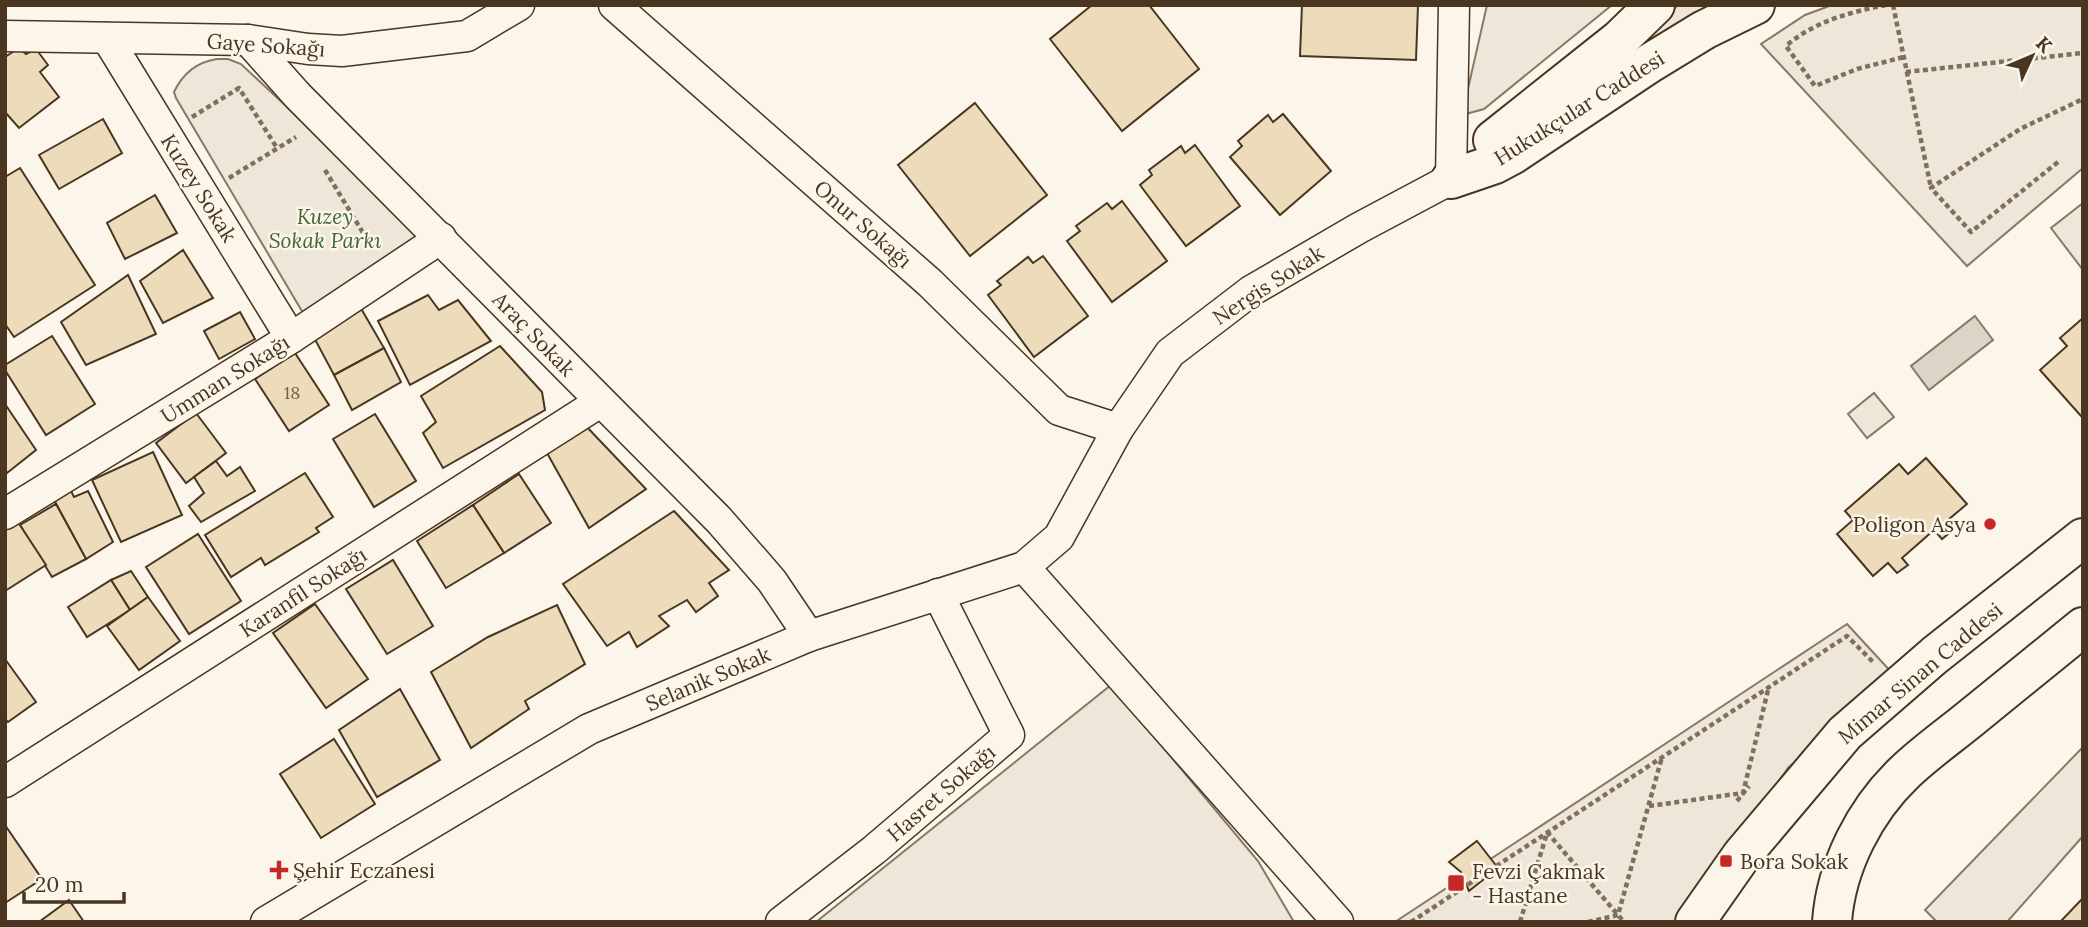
<svg xmlns="http://www.w3.org/2000/svg" width="2088" height="927" font-family="Lora,serif">
  <rect width="100%" height="100%" fill="#fbf6e9"/>
  <!-- green -->
  <g fill="#ede6d9" stroke="#887966" stroke-width="2">
    <polygon points="1487,5 1612,5 1484,109 1462,115"/>
    <polygon points="1678,5 1720,5 1626,56"/>
    <polygon points="1832,5 2083,5 2083,168 1967,266 1761,44 1805,15"/>
    <path d="M217,59H228L241,64L395,208L417,235L415,240L306,318L176,98L174,92C183,73 197,62 217,59Z"/>
    <polygon points="2083,203 2083,270 2051,228"/>
    <polygon points="1874,393 1894,417 1867,438 1848,414"/>
    <polygon points="1847,624 1893,674 1788,768 1683,922 1395,922"/>
    <polygon points="1111,685 1258,861 1294,922 816,922"/>
  </g>
  <!-- parking -->
  <polygon fill="#ede7d9" stroke="#887966" stroke-width="2" points="2083,747 2083,836 2007,922 1937,922 1925,910"/>
  <!-- water -->
  <polygon fill="#dcd4c6" stroke="#887966" stroke-width="2" points="1975,316 1993,340 1929,390 1911,366"/>
  <!-- building -->
  <g fill="#ecdcbc" stroke="#4a3520" stroke-width="2">
    <polygon points="1092,5 1149,5 1199,69 1122,131 1050,39"/>
    <polygon points="1302,5 1418,5 1416,60 1300,56"/>
    <polygon points="19,48 26,54 36,49 48,65 40,72 59,97 19,128 5,112 5,57"/>
    <polygon points="975,103 1047,195 970,256 898,165"/>
    <polygon points="1283,114 1331,171 1280,215 1230,157 1242,146 1238,141 1268,115 1273,122"/>
    <polygon points="103,119 122,153 59,189 39,155"/>
    <polygon points="1195,145 1240,206 1186,246 1140,185 1152,175 1149,170 1181,146 1185,153"/>
    <polygon points="20,168 95,285 14,337 5,324 5,177"/>
    <polygon points="155,195 177,233 125,259 107,223"/>
    <polygon points="1122,201 1167,261 1112,302 1067,241 1080,231 1076,226 1107,203 1112,209"/>
    <polygon points="183,250 213,298 163,323 140,281"/>
    <polygon points="1043,256 1088,316 1034,357 988,295 1001,285 997,281 1028,257 1033,263"/>
    <polygon points="128,275 156,334 86,365 61,322"/>
    <polygon points="428,295 439,310 458,300 491,341 410,385 378,321"/>
    <polygon points="359,305 384,348 334,375 311,332"/>
    <polygon points="240,312 255,339 219,359 204,331"/>
    <polygon points="2083,318 2083,415 2081,416 2040,370 2067,346 2060,338"/>
    <polygon points="52,336 95,404 46,435 5,370 5,365"/>
    <polygon points="500,346 542,392 545,410 443,468 423,433 436,422 421,396"/>
    <polygon points="384,348 401,382 352,410 334,375"/>
    <polygon points="295,353 329,405 289,431 255,379"/>
    <polygon points="5,404 36,450 7,473 5,469"/>
    <polygon points="196,413 226,453 186,483 156,443"/>
    <polygon points="375,414 416,481 374,507 333,439"/>
    <polygon points="584,424 646,489 589,528 547,453"/>
    <polygon points="153,452 182,515 121,542 92,480"/>
    <polygon points="1926,458 1967,504 1948,520 1954,529 1942,539 1934,530 1902,558 1908,565 1897,573 1888,563 1873,576 1837,534 1853,520 1845,511 1899,464 1908,474"/>
    <polygon points="216,461 227,476 240,467 255,491 201,522 189,506 204,493 194,477"/>
    <polygon points="305,473 333,517 316,528 319,532 265,565 261,558 231,577 205,535"/>
    <polygon points="519,474 551,523 504,553 473,505"/>
    <polygon points="70,489 74,497 88,491 113,542 86,559 53,498"/>
    <polygon points="56,504 86,559 52,577 20,525"/>
    <polygon points="473,505 504,553 446,588 417,541"/>
    <polygon points="674,511 729,570 709,583 718,596 696,612 687,600 659,616 669,626 637,647 629,632 607,646 563,584"/>
    <polygon points="14,516 46,565 5,591 5,521"/>
    <polygon points="198,534 241,601 189,634 146,567"/>
    <polygon points="393,560 433,626 387,654 346,589"/>
    <polygon points="131,571 148,597 130,610 111,580"/>
    <polygon points="111,580 130,610 87,637 68,607"/>
    <polygon points="148,597 180,641 139,670 107,626"/>
    <polygon points="315,604 368,679 326,708 273,633"/>
    <polygon points="557,605 585,664 525,701 529,709 471,748 431,672 488,637"/>
    <polygon points="5,659 36,702 8,722 5,719"/>
    <polygon points="400,689 440,760 377,797 339,730"/>
    <polygon points="334,739 375,804 321,838 280,774"/>
    <polygon points="5,825 42,879 5,903"/>
    <polygon points="1477,841 1498,868 1469,891 1461,872 1449,862"/>
    <polygon points="2083,898 2083,922 2060,922"/>
    <polygon points="69,900 84,922 39,922"/>
  </g>
  <g fill="none" stroke-linecap="round" stroke-linejoin="round">
    <defs>
      <g id="street">
        <polyline points="614,5 930,283 1059,410 1118,429"/>
        <polyline points="5,36 248,40 308,49 342,51 467,36 519,5"/>
        <polyline points="107,38 291,338"/>
        <polyline points="248,40 298,96 719,520 772,581 809,636"/>
        <polyline points="5,514 291,338 441,238"/>
        <polyline points="1024,567 1338,922"/>
        <polyline points="5,782 600,402"/>
        <polyline points="266,922 589,729 809,636 1024,567 1059,537 1118,429 1170,353 1251,291 1359,228 1451,179 1454,5"/>
        <polyline points="781,922 874,850 1009,735 938,594"/>
      </g>
      <g id="secondary">
        <polyline points="1493,140 1620,39 1655,5"/>
        <polyline points="1451,179 1495,164 1512,155 1650,63 1704,30 1755,5"/>
      </g>
      <g id="primary">
        <polyline points="1695,922 1742,855 1845,733 1935,655 2083,538"/>
        <path d="M1832,922C1836,866 1865,810 1905,772C1926,752 1949,736 1971,718C2008,688 2046,657 2083,627"/>
      </g>
    </defs>
    <!-- street casing -->
    <use href="#street" stroke="#4a3520" stroke-width="33"/>
    <!-- secondary casing -->
    <use href="#secondary" stroke="#4a3520" stroke-width="42"/>
    <!-- primary casing -->
    <use href="#primary" stroke="#4a3520" stroke-width="42"/>
    <!-- path -->
    <g stroke="#7f6f5c" stroke-width="4.5" stroke-dasharray="5 3.5" stroke-linecap="butt">
      <path d="M1886,5C1850,12 1813,22 1786,46L1815,86L1857,69L1904,57"/>
      <polyline points="1893,5 1931,188"/>
      <polyline points="1906,72 2083,53"/>
      <polyline points="192,117 239,88 277,148"/>
      <polyline points="2058,162 1971,232 1931,188 2020,129 2083,99"/>
      <polyline points="325,170 371,246"/>
      <polyline points="229,178 296,137"/>
      <polyline points="1737,801 1749,786"/>
      <polyline points="1649,806 1743,793 1769,686"/>
      <polyline points="1547,832 1624,922"/>
      <polyline points="1411,922 1847,636 1873,662"/>
      <polyline points="1520,922 1547,833"/>
      <polyline points="1588,922 1618,915 1662,757"/>
    </g>
    <!-- street -->
    <use href="#street" stroke="#fbf6e9" stroke-width="30"/>
    <!-- secondary -->
    <use href="#secondary" stroke="#fbf6e9" stroke-width="38"/>
    <!-- primary -->
    <use href="#primary" stroke="#fbf6e9" stroke-width="38"/>
  </g>
  <!-- markers -->
  <g fill="#c62828" stroke="#fbf6e9" stroke-width="2.5">
    <circle cx="1990" cy="524" r="7"/>
    <rect x="1719" y="854" width="14" height="14" rx="3.5"/>
    <path d="M275.5 859.5h7v7h7v7h-7v7h-7v-7h-7v-7h7z"/>
    <rect x="1447" y="874" width="18" height="18" rx="3.5"/>
  </g>
  <g text-anchor="middle" dominant-baseline="central" stroke-width="5" stroke-linejoin="round" paint-order="stroke">
    <!-- number labels -->
    <g font-size="18" fill="#725f47">
      <text x="292" y="392">18</text>
    </g>
    <!-- street labels -->
    <g font-size="21" fill="#4a3520" stroke="#fbf6e9">
      <text transform="translate(266 45) rotate(4)">Gaye Sokağı</text>
      <text transform="translate(1579 108) rotate(-32)">Hukukçular Caddesi</text>
      <text transform="translate(199 188) rotate(58)">Kuzey Sokak</text>
      <text transform="translate(863 224) rotate(41)">Onur Sokağı</text>
      <text transform="translate(1268 285) rotate(-33)">Nergis Sokak</text>
      <text transform="translate(534 334) rotate(46)">Araç Sokak</text>
      <text transform="translate(225 379) rotate(-32)">Umman Sokağı</text>
      <text transform="translate(303 592) rotate(-33)">Karanfil Sokağı</text>
      <text transform="translate(1920 673) rotate(-40)">Mimar Sinan Caddesi</text>
      <text transform="translate(708 679) rotate(-23)">Selanik Sokak</text>
      <text transform="translate(941 793) rotate(-41)">Hasret Sokağı</text>
    </g>
    <!-- park labels -->
    <g font-size="21" font-style="italic" fill="#436837" stroke="#fbf6e9">
      <text x="325" y="216">Kuzey<tspan x="325" dy="24">Sokak Parkı</tspan></text>
    </g>
    <!-- poi labels -->
    <g font-size="21" fill="#4a3520" stroke="#fbf6e9" text-anchor="start">
      <text x="1976" y="524" text-anchor="end">Poligon Asya</text>
      <text x="1740" y="861">Bora Sokak</text>
      <text x="293" y="870">Şehir Eczanesi</text>
      <text x="1472" y="871">Fevzi Çakmak<tspan x="1472" dy="24">- Hastane</tspan></text>
    </g>
  </g>
  <!-- border -->
  <rect width="2088" height="927" fill="none" stroke="#4a3520" stroke-width="14"/>
  <!-- north arrow -->
  <g transform="translate(2032 56) rotate(46)" stroke="#fbf6e9" stroke-width="5" paint-order="stroke">
  <path d="M0-5L12 26L0 18L-12 26Z" fill="#4a3520"/>
  <text y="-10" font-size="19" font-weight="bold" text-anchor="middle" fill="#4a3520">K</text>
  </g>
  <!-- scale -->
  <path d="M24 892v10h100v-10" fill="none" stroke="#4a3520" stroke-width="3.5"/>
  <text x="35" y="892" font-size="21" fill="#4a3520" stroke="#fbf6e9" stroke-width="5" paint-order="stroke">20 m</text>
</svg>
